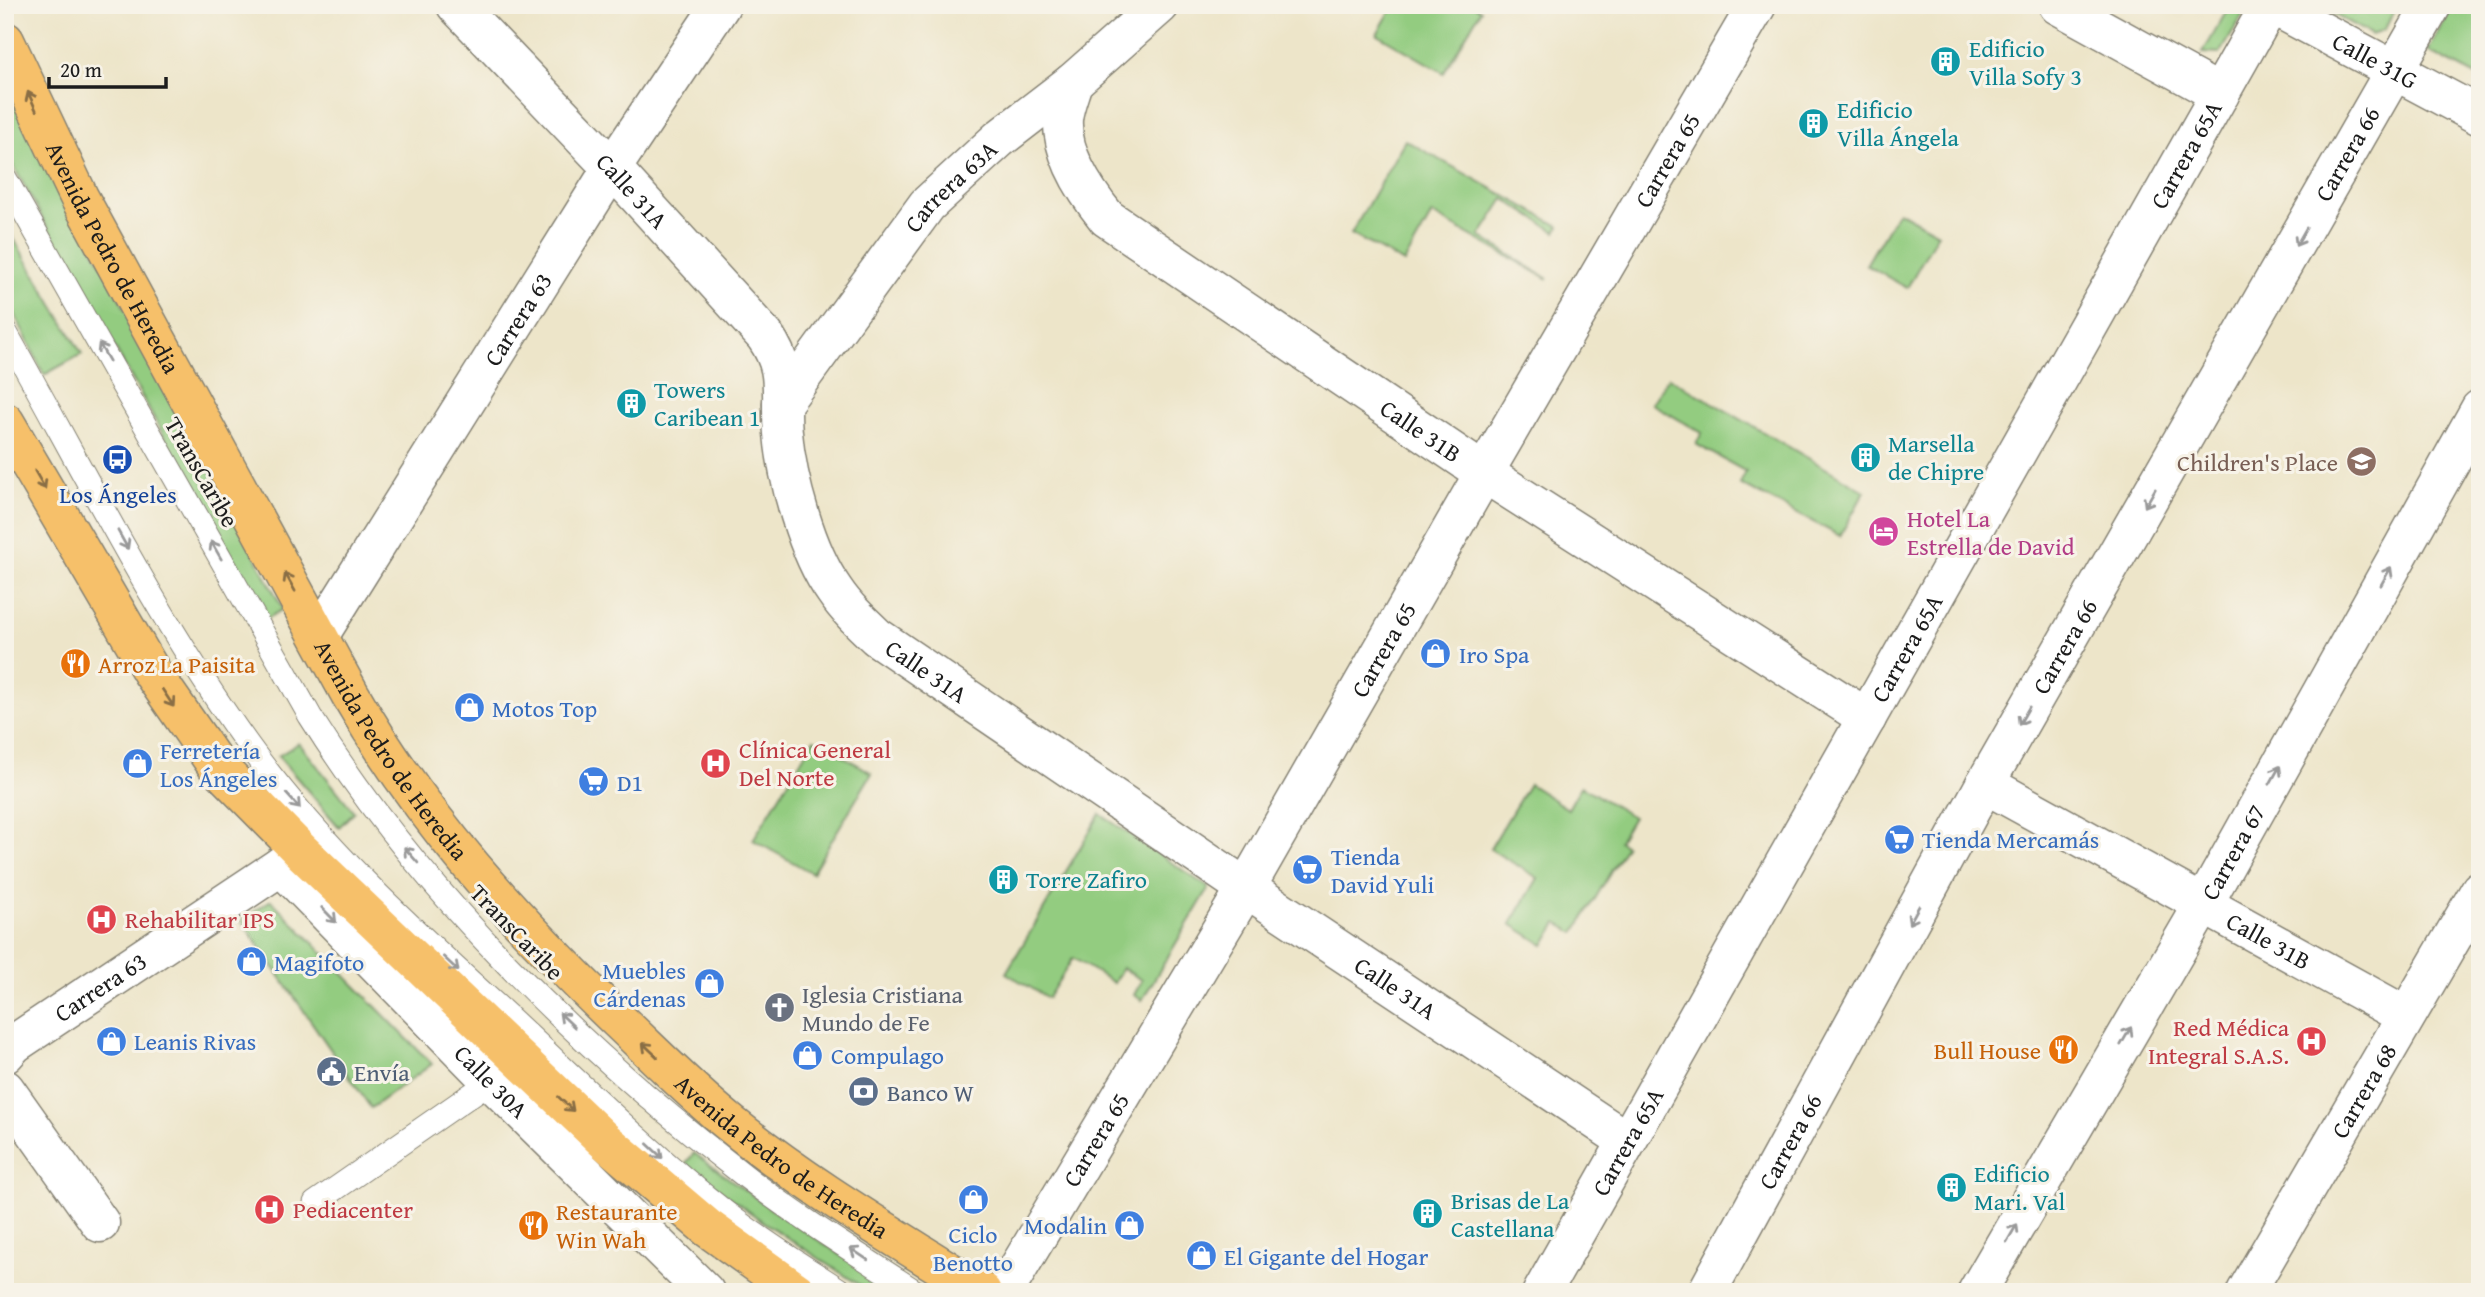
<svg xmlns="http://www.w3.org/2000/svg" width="2485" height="1297" font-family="'Gentium Book Plus',serif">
  <rect width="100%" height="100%" fill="#f7f3e8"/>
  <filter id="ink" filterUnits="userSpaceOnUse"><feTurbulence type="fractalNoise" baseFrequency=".0143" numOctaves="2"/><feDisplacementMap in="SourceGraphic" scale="14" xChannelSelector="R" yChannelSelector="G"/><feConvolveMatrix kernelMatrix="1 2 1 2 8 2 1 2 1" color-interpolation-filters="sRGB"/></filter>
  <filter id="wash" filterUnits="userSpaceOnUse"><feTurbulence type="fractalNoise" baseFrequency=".00686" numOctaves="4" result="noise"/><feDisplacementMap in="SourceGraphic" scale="28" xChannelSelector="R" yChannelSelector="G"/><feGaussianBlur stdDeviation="1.57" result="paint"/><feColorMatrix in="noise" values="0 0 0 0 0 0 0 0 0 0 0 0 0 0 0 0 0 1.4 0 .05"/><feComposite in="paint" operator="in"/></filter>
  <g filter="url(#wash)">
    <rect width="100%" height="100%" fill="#ede5c9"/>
    <!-- green -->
    <g fill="#93cc80" stroke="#58744e" stroke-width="2">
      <polygon points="1394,5 1473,5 1481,10 1444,73 1377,34"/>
      <polygon points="2230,5 2249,5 2220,54 2203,53"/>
      <polygon points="2316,5 2397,5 2385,29 2372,35"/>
      <polygon points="2453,5 2480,5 2480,78 2428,51"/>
      <polygon points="5,81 283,609 266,619 5,151"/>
      <polygon points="1405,140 1559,226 1556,232 1504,199 1480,236 1548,279 1432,214 1404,263 1351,234"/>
      <polygon points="1898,211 1938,233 1907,288 1866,265"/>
      <polygon points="5,224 82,354 44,375 5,294"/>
      <polygon points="1668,377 1865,491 1840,536 1740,484 1746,472 1696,444 1702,433 1652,404"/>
      <polygon points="814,739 872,773 812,873 753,840"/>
      <polygon points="299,743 354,812 339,827 278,756"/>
      <polygon points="1529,784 1568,809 1581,786 1633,817 1619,841 1626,846 1575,933 1557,923 1544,945 1511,924 1538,878 1490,849"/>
      <polygon points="1100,814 1209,888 1142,1000 1134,995 1142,980 1122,968 1114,983 1073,958 1048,998 1006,973"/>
      <polygon points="271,900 432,1064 371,1108 241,920"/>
      <polygon points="694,1153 771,1209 897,1292 870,1292 762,1221 685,1164"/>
    </g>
  </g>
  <g filter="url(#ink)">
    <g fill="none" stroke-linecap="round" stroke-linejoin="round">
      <defs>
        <g id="service">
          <path d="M5,178L310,716C420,892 581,1049 745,1176C799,1218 858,1254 916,1292"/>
          <path d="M5,331C83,470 155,615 248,745C321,847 416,932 508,1016C579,1082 649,1152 725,1212C762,1241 803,1266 843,1292"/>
          <polyline points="315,1203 491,1081"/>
        </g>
        <g id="minor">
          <path id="s1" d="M456,5L612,168L765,336C790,372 779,393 783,433C787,480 807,552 834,590C846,608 861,622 877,637L1246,888L1627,1141"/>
          <polyline points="2058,5 2220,94"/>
          <path id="s2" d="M2272,5L2480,116"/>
          <path id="s3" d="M1073,82C1070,93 1064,107 1063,119C1061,154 1086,192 1107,218L1484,473L1867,718"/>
          <path id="s4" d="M782,404L927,205L999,139L1073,82L1160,5"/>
          <path id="s5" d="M319,636L612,168L721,5"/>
          <path id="s6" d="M1985,784L2406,1016"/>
          <path id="s7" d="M281,866L491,1081L705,1292"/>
          <path id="s8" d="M5,1054L14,1044L302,852"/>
          <polyline points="5,1089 100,1223"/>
          <path id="s9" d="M1004,1292L1246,888L1484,473L1757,5"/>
          <path id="s10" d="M1542,1292L2270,5"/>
          <path id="s11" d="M1707,1292L1985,784L2432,5"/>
          <path id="s12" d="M1977,1292L2203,905L2480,409"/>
          <path id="s13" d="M2246,1292L2480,890"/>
        </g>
        <g id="trunk">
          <path id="s14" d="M5,41L79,197L350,694C422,820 514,920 618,1020C655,1055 691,1092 731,1124C809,1187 897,1238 982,1292"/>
          <polyline points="5,422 151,671 217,766 302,852 603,1139 708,1228 797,1292"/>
        </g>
      </defs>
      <!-- service casing -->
      <use href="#service" stroke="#848072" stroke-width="25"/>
      <!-- minor casing -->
      <use href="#minor" stroke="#848072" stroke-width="41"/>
      <!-- trunk casing -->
      <use href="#trunk" stroke="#848072" stroke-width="41"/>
      <!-- service -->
      <use href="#service" stroke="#fff" stroke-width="23"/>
      <!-- minor -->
      <use href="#minor" stroke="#fff" stroke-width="38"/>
      <!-- trunk -->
      <use href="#trunk" stroke="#f6c06b" stroke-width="38"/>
    </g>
    <!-- one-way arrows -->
    <defs><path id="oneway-shaft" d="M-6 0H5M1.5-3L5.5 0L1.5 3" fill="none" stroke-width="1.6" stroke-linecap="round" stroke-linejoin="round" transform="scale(1.75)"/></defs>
    <g stroke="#896e44">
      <use href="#oneway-shaft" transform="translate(32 101) rotate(-114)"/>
      <use href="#oneway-shaft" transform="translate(40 480) rotate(60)"/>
      <use href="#oneway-shaft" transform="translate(290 582) rotate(-119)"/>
      <use href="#oneway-shaft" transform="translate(168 698) rotate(57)"/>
      <use href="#oneway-shaft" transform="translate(650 1050) rotate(-136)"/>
      <use href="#oneway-shaft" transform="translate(566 1104) rotate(43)"/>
    </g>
    <g stroke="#999">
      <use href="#oneway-shaft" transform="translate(2301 237) rotate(120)"/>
      <use href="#oneway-shaft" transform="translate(104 352) rotate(-120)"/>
      <use href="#oneway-shaft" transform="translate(2150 498) rotate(120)"/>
      <use href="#oneway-shaft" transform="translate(123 540) rotate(61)"/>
      <use href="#oneway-shaft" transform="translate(216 550) rotate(-120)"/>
      <use href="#oneway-shaft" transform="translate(2386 576) rotate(-61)"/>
      <use href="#oneway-shaft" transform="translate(2024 716) rotate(120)"/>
      <use href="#oneway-shaft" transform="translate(2275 775) rotate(-61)"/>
      <use href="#oneway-shaft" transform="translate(293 801) rotate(48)"/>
      <use href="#oneway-shaft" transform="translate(411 855) rotate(-131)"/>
      <use href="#oneway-shaft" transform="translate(329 915) rotate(46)"/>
      <use href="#oneway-shaft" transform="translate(1914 915) rotate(119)"/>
      <use href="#oneway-shaft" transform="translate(451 964) rotate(43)"/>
      <use href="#oneway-shaft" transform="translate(567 1020) rotate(-136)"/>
      <use href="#oneway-shaft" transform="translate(2126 1036) rotate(-60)"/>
      <use href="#oneway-shaft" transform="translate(655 1151) rotate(43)"/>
      <use href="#oneway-shaft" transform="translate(2012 1233) rotate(-60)"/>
      <use href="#oneway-shaft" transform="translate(859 1254) rotate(-146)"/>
    </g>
  </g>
  <!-- icons -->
  <defs>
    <symbol id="building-disc" viewBox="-11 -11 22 22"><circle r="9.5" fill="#0f9aa8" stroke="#f7f3e8"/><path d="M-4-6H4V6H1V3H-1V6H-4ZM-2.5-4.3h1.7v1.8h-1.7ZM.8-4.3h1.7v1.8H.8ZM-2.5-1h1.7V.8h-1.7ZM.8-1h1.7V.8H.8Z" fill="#fff"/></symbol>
    <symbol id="bus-disc" viewBox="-11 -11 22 22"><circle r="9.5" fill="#1a4fb4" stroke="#f7f3e8"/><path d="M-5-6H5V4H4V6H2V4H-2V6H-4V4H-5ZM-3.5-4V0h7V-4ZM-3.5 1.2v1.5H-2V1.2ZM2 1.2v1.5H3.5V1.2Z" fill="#fff"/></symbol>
    <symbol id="school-disc" viewBox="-11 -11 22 22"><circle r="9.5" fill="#8d6e63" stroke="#f7f3e8"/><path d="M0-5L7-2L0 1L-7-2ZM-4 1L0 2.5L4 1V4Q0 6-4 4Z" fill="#fff"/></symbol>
    <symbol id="hotel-disc" viewBox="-11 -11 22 22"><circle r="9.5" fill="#d1479c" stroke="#f7f3e8"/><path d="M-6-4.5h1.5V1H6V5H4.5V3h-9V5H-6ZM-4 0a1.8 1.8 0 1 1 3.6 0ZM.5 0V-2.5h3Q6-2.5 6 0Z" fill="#fff"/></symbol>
    <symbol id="shop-disc" viewBox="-11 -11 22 22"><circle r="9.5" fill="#3f7fe0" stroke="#f7f3e8"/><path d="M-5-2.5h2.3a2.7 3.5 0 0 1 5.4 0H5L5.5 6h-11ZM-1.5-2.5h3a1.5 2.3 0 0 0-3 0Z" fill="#fff"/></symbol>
    <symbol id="restaurant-disc" viewBox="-11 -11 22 22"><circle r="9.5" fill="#e8710a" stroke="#f7f3e8"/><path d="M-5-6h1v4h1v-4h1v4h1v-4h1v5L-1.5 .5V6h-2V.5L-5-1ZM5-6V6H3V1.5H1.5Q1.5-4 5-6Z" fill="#fff"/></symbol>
    <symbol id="hospital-disc" viewBox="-11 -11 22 22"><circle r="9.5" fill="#e0444e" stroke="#f7f3e8"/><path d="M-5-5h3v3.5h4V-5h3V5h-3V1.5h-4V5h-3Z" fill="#fff"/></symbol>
    <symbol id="supermarket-disc" viewBox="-11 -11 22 22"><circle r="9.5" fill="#3f7fe0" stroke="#f7f3e8"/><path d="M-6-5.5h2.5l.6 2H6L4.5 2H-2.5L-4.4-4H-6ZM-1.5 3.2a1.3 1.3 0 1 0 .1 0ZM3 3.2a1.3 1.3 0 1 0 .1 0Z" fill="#fff"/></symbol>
    <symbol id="church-disc" viewBox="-11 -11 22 22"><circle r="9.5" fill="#6b7280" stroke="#f7f3e8"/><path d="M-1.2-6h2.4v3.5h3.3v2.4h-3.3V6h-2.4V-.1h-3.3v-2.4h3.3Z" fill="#fff"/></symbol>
    <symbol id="civic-disc" viewBox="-11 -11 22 22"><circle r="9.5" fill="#5c6f8a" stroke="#f7f3e8"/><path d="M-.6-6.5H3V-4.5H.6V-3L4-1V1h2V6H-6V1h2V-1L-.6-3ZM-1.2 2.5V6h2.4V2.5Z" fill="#fff"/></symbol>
    <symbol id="bank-disc" viewBox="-11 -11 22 22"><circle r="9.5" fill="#5c6f8a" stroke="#f7f3e8"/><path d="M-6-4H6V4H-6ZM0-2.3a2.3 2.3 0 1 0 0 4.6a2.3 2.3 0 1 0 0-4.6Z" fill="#fff"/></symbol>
  </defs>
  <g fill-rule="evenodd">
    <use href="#building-disc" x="1928" y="44" width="35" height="35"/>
    <use href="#building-disc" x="1796" y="106" width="35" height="35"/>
    <use href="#building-disc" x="614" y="386" width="35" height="35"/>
    <use href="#building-disc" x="1848" y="440" width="35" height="35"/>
    <use href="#bus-disc" x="100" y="442" width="35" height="35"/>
    <use href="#school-disc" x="2344" y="444" width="35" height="35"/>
    <use href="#hotel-disc" x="1866" y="514" width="35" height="35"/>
    <use href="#shop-disc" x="1418" y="636" width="35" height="35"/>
    <use href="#restaurant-disc" x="58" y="646" width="35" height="35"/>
    <use href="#shop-disc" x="452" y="690" width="35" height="35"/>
    <use href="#hospital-disc" x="698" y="746" width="35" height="35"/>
    <use href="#shop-disc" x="120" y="746" width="35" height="35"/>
    <use href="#supermarket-disc" x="576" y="764" width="35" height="35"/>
    <use href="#supermarket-disc" x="1882" y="822" width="35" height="35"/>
    <use href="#supermarket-disc" x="1290" y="852" width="35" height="35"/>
    <use href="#building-disc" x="986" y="862" width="35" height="35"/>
    <use href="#hospital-disc" x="84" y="902" width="35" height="35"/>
    <use href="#shop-disc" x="234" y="944" width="35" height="35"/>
    <use href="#shop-disc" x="692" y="966" width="35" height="35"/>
    <use href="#church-disc" x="762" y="990" width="35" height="35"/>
    <use href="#shop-disc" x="94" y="1024" width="35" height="35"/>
    <use href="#hospital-disc" x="2294" y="1024" width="35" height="35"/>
    <use href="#restaurant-disc" x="2046" y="1032" width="35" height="35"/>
    <use href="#shop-disc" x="790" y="1038" width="35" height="35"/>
    <use href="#civic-disc" x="314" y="1054" width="35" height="35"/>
    <use href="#bank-disc" x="846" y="1074" width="35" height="35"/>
    <use href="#building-disc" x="1934" y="1170" width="35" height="35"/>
    <use href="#shop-disc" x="956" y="1182" width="35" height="35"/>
    <use href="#hospital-disc" x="252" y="1192" width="35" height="35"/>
    <use href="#building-disc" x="1410" y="1196" width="35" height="35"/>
    <use href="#restaurant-disc" x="516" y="1208" width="35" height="35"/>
    <use href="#shop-disc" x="1112" y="1208" width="35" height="35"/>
    <use href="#shop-disc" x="1184" y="1238" width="35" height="35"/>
  </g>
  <g text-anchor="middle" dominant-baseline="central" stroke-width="6" stroke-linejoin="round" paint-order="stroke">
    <!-- culture labels -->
    <g font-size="24" fill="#0d838f" stroke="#f7f3e8" text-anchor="start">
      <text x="1969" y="48">Edificio<tspan x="1969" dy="28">Villa Sofy 3</tspan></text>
      <text x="1837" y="109">Edificio<tspan x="1837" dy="28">Villa Ángela</tspan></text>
      <text x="654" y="389">Towers<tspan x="654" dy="28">Caribean 1</tspan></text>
      <text x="1888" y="443">Marsella<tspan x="1888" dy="28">de Chipre</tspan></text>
      <text x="1026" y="879">Torre Zafiro</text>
      <text x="1974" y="1173">Edificio<tspan x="1974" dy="28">Mari. Val</tspan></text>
      <text x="1451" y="1200">Brisas de La<tspan x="1451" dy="28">Castellana</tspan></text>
    </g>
    <!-- street labels -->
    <g font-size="24" fill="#1c1c1c" stroke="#f7f3e8">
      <text stroke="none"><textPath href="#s2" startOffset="117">Calle 31G</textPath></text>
      <text stroke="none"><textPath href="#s10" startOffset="1307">Carrera 65A</textPath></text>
      <text stroke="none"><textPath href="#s11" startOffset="1306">Carrera 66</textPath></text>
      <text stroke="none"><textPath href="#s9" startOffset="1312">Carrera 65</textPath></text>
      <text stroke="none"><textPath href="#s4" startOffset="276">Carrera 63A</textPath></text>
      <text stroke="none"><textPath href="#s1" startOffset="256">Calle 31A</textPath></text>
      <text stroke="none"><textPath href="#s14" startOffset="242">Avenida Pedro de Heredia</textPath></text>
      <text stroke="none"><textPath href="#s5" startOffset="374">Carrera 63</textPath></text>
      <text stroke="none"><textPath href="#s3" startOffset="528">Calle 31B</textPath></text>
      <text transform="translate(202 472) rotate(60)">TransCaribe</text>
      <text stroke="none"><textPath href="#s11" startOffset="738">Carrera 66</textPath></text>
      <text stroke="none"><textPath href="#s10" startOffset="740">Carrera 65A</textPath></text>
      <text stroke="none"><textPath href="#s9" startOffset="746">Carrera 65</textPath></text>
      <text stroke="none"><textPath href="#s1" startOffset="844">Calle 31A</textPath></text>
      <text stroke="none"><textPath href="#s14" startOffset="808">Avenida Pedro de Heredia</textPath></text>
      <text stroke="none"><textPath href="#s12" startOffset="509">Carrera 67</textPath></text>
      <text transform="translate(517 932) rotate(46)">TransCaribe</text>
      <text stroke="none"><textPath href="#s6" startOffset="324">Calle 31B</textPath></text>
      <text stroke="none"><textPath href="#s8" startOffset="117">Carrera 63</textPath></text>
      <text stroke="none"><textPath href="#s1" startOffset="1410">Calle 31A</textPath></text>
      <text stroke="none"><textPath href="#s7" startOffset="301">Calle 30A</textPath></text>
      <text stroke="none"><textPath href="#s13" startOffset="233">Carrera 68</textPath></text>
      <text stroke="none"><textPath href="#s9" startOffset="178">Carrera 65</textPath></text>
      <text stroke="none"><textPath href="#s11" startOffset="172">Carrera 66</textPath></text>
      <text stroke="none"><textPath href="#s10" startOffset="173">Carrera 65A</textPath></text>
      <text stroke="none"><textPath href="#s14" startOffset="1376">Avenida Pedro de Heredia</textPath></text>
    </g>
    <!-- education labels -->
    <g font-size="24" fill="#785e54" stroke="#f7f3e8" text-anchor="end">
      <text x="2338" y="462">Children's Place</text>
    </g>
    <!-- transit labels -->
    <g font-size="24" fill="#164399" stroke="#f7f3e8">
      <text x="118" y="494">Los Ángeles</text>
    </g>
    <!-- hotel labels -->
    <g font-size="24" fill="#b23c85" stroke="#f7f3e8" text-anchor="start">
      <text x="1907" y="518">Hotel La<tspan x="1907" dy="28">Estrella de David</tspan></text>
    </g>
    <!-- shop labels -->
    <g font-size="24" fill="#366cbe" stroke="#f7f3e8" text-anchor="start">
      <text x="1459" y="654">Iro Spa</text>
      <text x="492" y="708">Motos Top</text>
      <text x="160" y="750">Ferretería<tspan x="160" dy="28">Los Ángeles</tspan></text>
      <text x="617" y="782">D1</text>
      <text x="1922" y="839">Tienda Mercamás</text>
      <text x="1331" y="856">Tienda<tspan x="1331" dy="28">David Yuli</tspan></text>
      <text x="274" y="962">Magifoto</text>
      <text x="686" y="970" text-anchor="end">Muebles<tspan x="686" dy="28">Cárdenas</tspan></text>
      <text x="134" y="1041">Leanis Rivas</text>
      <text x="831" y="1055">Compulago</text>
      <text x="1107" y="1225" text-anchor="end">Modalin</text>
      <text x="973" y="1234" text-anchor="middle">Ciclo<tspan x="973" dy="28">Benotto</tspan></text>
      <text x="1224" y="1256">El Gigante del Hogar</text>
    </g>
    <!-- food labels -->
    <g font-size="24" fill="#c56008" stroke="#f7f3e8" text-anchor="start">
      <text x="98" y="664">Arroz La Paisita</text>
      <text x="2041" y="1050" text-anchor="end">Bull House</text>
      <text x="556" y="1211">Restaurante<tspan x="556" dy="28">Win Wah</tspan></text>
    </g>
    <!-- health labels -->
    <g font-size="24" fill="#be3a42" stroke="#f7f3e8" text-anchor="start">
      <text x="739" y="749">Clínica General<tspan x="739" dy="28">Del Norte</tspan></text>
      <text x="125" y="919">Rehabilitar IPS</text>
      <text x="2289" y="1027" text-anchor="end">Red Médica<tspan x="2289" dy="28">Integral S.A.S.</tspan></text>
      <text x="293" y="1209">Pediacenter</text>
    </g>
    <!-- worship labels -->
    <g font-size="24" fill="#5b616d" stroke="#f7f3e8" text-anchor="start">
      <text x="802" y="994">Iglesia Cristiana<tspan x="802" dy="28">Mundo de Fe</tspan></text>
    </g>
    <!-- service labels -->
    <g font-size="24" fill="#4e5e75" stroke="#f7f3e8" text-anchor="start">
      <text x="354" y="1072">Envía</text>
      <text x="887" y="1092">Banco W</text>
    </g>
  </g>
  <!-- margin -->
  <rect width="2485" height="1297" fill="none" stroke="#f7f3e8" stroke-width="28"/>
  <!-- scale -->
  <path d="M49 77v10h117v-10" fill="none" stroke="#1c1c1c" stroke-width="3.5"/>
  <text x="60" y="77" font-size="21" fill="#1c1c1c" stroke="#f7f3e8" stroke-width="5" paint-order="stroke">20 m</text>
</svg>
